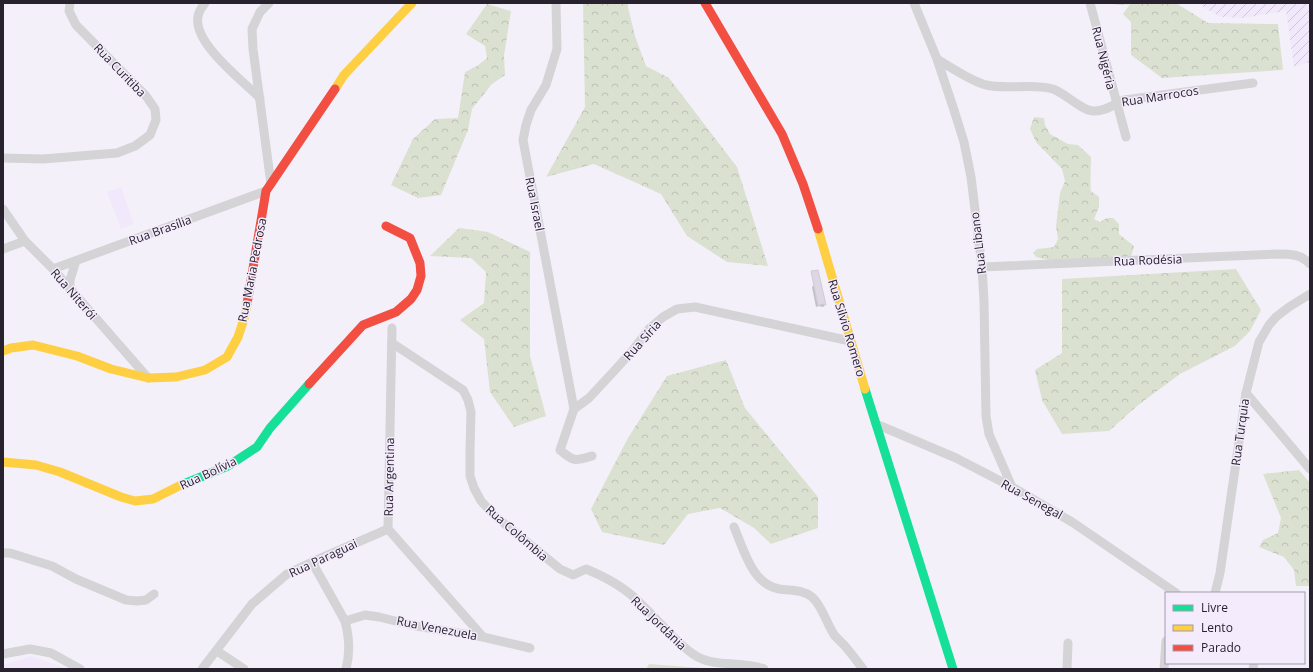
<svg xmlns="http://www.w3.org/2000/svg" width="1313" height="672" font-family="'Open Sans',sans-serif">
  <defs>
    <pattern id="industrial-furrows" width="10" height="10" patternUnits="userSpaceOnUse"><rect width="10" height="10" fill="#f1e8fb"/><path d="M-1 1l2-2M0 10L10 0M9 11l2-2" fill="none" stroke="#cfc7d7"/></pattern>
    <pattern id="forest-crowns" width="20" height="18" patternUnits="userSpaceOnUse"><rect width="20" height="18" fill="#dbe1d1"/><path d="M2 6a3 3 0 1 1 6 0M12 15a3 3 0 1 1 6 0" fill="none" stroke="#bcc1b4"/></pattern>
  </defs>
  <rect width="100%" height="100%" fill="#f4f0f9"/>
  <!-- built -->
  <g fill="#f1e8fb">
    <polygon points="121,187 134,224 121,229 107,192"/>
    <polygon points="31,656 62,667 65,669 3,669 3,665"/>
  </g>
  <!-- industrial -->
  <polygon fill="url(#industrial-furrows)" points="1197,3 1310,3 1310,62 1294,67 1286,11 1243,18 1220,17"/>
  <!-- forest -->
  <g fill="url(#forest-crowns)">
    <polygon points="583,3 627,3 635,36 646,66 669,78 737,167 768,266 727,262 687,236 661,194 594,164 546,177 585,107"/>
    <polygon points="1104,3 1176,3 1208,23 1278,24 1283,70 1162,78 1131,55 1131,22 1123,14 1130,4 1120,5"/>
    <polygon points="487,4 511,11 504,56 505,75 492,84 472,109 468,130 441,195 418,198 391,185 413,139 435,119 458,118 465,72 477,66 487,58 485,46 466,34"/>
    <path d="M1034,117L1044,118L1045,125L1050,134L1068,144L1078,145L1091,157C1091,162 1090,189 1091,191C1093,193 1097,195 1099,197V207L1094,219L1100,222L1107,218H1113L1119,224V234L1134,246L1131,257L1052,261L1036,257L1033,253L1037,249L1054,247L1058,239L1056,226L1060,193L1065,181L1062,169L1036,142L1030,129Z"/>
    <polygon points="459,228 488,232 530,252 530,356 546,416 514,427 490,392 484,339 460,320 484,303 486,272 471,258 430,256"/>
    <polygon points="1236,269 1261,310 1250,331 1235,346 1180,374 1137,406 1109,431 1062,434 1042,400 1035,370 1062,353 1062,279"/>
    <polygon points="726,360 745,408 818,497 818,528 771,544 754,528 720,508 688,514 664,545 602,532 591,509 628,438 667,376"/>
    <polygon points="1299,470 1310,483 1310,586 1296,586 1294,570 1284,557 1259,547 1263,540 1278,533 1281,518 1263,474"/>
    <polygon points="649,664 716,669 646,669"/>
  </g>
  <!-- shadow -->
  <polygon fill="#0003" points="814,285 825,305 823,307 819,306 816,307 812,287"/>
  <!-- building -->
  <polygon fill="#dcd7e2" stroke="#cfcbd4" points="818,270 826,305 822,304 818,306 811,271"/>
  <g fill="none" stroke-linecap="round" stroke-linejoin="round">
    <!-- street -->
    <g stroke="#d4d3d6" stroke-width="9">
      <path d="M205,3C202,7 198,12 198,17C193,43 243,81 260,98"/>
      <polyline points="269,3 260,12 252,29 253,49 271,184"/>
      <polyline points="556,3 557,49 546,85 531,110 526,125 523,140 574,409"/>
      <polyline points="914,3 937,59 954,110 964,142 971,177 982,267 984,301 986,416 989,434 1012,487"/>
      <polyline points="1090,3 1126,137"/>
      <path d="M937,59C950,67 971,81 986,85C1007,90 1031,83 1053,89C1066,94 1081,110 1093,111C1105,112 1114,104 1124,100L1253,83"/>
      <polyline points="3,158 43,159 117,153 135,146 150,135 156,120 155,109 146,96 76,25 69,11 70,3"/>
      <polyline points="3,209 25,241 53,269 148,378"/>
      <polyline points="3,249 25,241"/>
      <path d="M982,267L1277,254C1290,254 1301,254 1310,264"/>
      <polyline points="53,269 266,191"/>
      <polyline points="70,289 70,280 76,261"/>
      <polyline points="392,328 388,529 483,637"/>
      <path d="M392,343L463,390L468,400L471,412L470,450V476L474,488L481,501L495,516L560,569L573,575L586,569C603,576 625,588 638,601C656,617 674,641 693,654C714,669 741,660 764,669"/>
      <polyline points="1246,393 1310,469"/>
      <polyline points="876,424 956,458 1012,487 1072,522 1176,593"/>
      <path d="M592,456C575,461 574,462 560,450L574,409L589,398L615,370L633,350L649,329L663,317L677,309L695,307L850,341"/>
      <path d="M734,527C744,550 752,584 779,589C791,591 802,589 812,597C822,605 827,625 835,636C838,639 841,642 844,645C851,653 857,661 863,669"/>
      <polyline points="3,553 10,553 52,566 76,579 126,600 137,601 146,600 154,594"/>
      <path d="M312,562L345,621C349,636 350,654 346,669"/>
      <polyline points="1215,593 1220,573 1246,393 1259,342 1269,325 1276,317 1289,307 1310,294"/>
      <polyline points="345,621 365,615 379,617 416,626 483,637 530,648"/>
      <polyline points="217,651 244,669"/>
      <polyline points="3,654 30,649 51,653 80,669"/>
      <polyline points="202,669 252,604 287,574 312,562 388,529"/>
      <polyline points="1067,669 1068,643"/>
      <polyline points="1164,669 1166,641"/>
      <polyline points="1253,669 1254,663"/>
    </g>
    <!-- fast -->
    <g stroke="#16e098" stroke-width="9">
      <polyline points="865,389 953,669"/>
      <polyline points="181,485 228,466 257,447 270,428 309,384"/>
    </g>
    <!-- slow -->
    <g stroke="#ffcf43" stroke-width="9">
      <polyline points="335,89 344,75 412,3"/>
      <polyline points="818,229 865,389"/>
      <polyline points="3,351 11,348 33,345 77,356 111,369 148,378 176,377 205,370 227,357 238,337 244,319 247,304"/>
      <polyline points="3,462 36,465 60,472 121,497 135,501 153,499 181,485"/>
    </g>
    <!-- jam -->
    <g stroke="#f24e42" stroke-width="9">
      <polyline points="705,3 782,134 803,184 818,229"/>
      <polyline points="247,304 266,191 335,89"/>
      <polyline points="309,384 363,325 396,312 411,299 417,290 421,276 420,263 410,238 386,226"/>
    </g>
  </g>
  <g text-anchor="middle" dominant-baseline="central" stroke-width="3" stroke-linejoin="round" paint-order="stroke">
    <!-- street labels -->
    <g font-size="12" fill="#27222d" stroke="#f4ecfd">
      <text transform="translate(1104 58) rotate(76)">Rua Nigéria</text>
      <text transform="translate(120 70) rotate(46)">Rua Curitiba</text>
      <text transform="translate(1160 96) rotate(-9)">Rua Marrocos</text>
      <text transform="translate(535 204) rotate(79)">Rua Israel</text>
      <text transform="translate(160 230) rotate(-20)">Rua Brasília</text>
      <text transform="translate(978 243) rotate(-97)">Rua Libano</text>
      <text transform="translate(1148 260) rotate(-2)">Rua Rodésia</text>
      <text transform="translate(252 270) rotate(-79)">Rua Maria Pedrosa</text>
      <text transform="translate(74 294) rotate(49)">Rua Niterói</text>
      <text transform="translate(847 328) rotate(73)">Rua Silvio Romero</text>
      <text transform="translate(642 340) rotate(-48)">Rua Síria</text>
      <text transform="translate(1240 432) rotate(-82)">Rua Turquia</text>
      <text transform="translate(208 473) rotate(-25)">Rua Bolívia</text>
      <text transform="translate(389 477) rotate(-89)">Rua Argentina</text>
      <text transform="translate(1032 499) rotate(29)">Rua Senegal</text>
      <text transform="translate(517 533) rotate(41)">Rua Colômbia</text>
      <text transform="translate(323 558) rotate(-25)">Rua Paraguai</text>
      <text transform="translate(659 623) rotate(44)">Rua Jordânia</text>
      <text transform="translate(437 628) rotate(11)">Rua Venezuela</text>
    </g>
  </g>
  <!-- border -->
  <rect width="1313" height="672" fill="none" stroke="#27222d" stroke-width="8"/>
  <!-- legend -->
  <rect x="1165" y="592" width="140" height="72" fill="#f4ecfd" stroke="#a29baa"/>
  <rect x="1173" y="605" width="20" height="6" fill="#16e098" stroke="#a29baa"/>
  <text x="1201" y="612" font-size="12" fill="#27222d">Livre</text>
  <rect x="1173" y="625" width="20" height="6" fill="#ffcf43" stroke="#a29baa"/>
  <text x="1201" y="632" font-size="12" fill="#27222d">Lento</text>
  <rect x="1173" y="645" width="20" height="6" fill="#f24e42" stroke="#a29baa"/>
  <text x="1201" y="652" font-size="12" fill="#27222d">Parado</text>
</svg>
